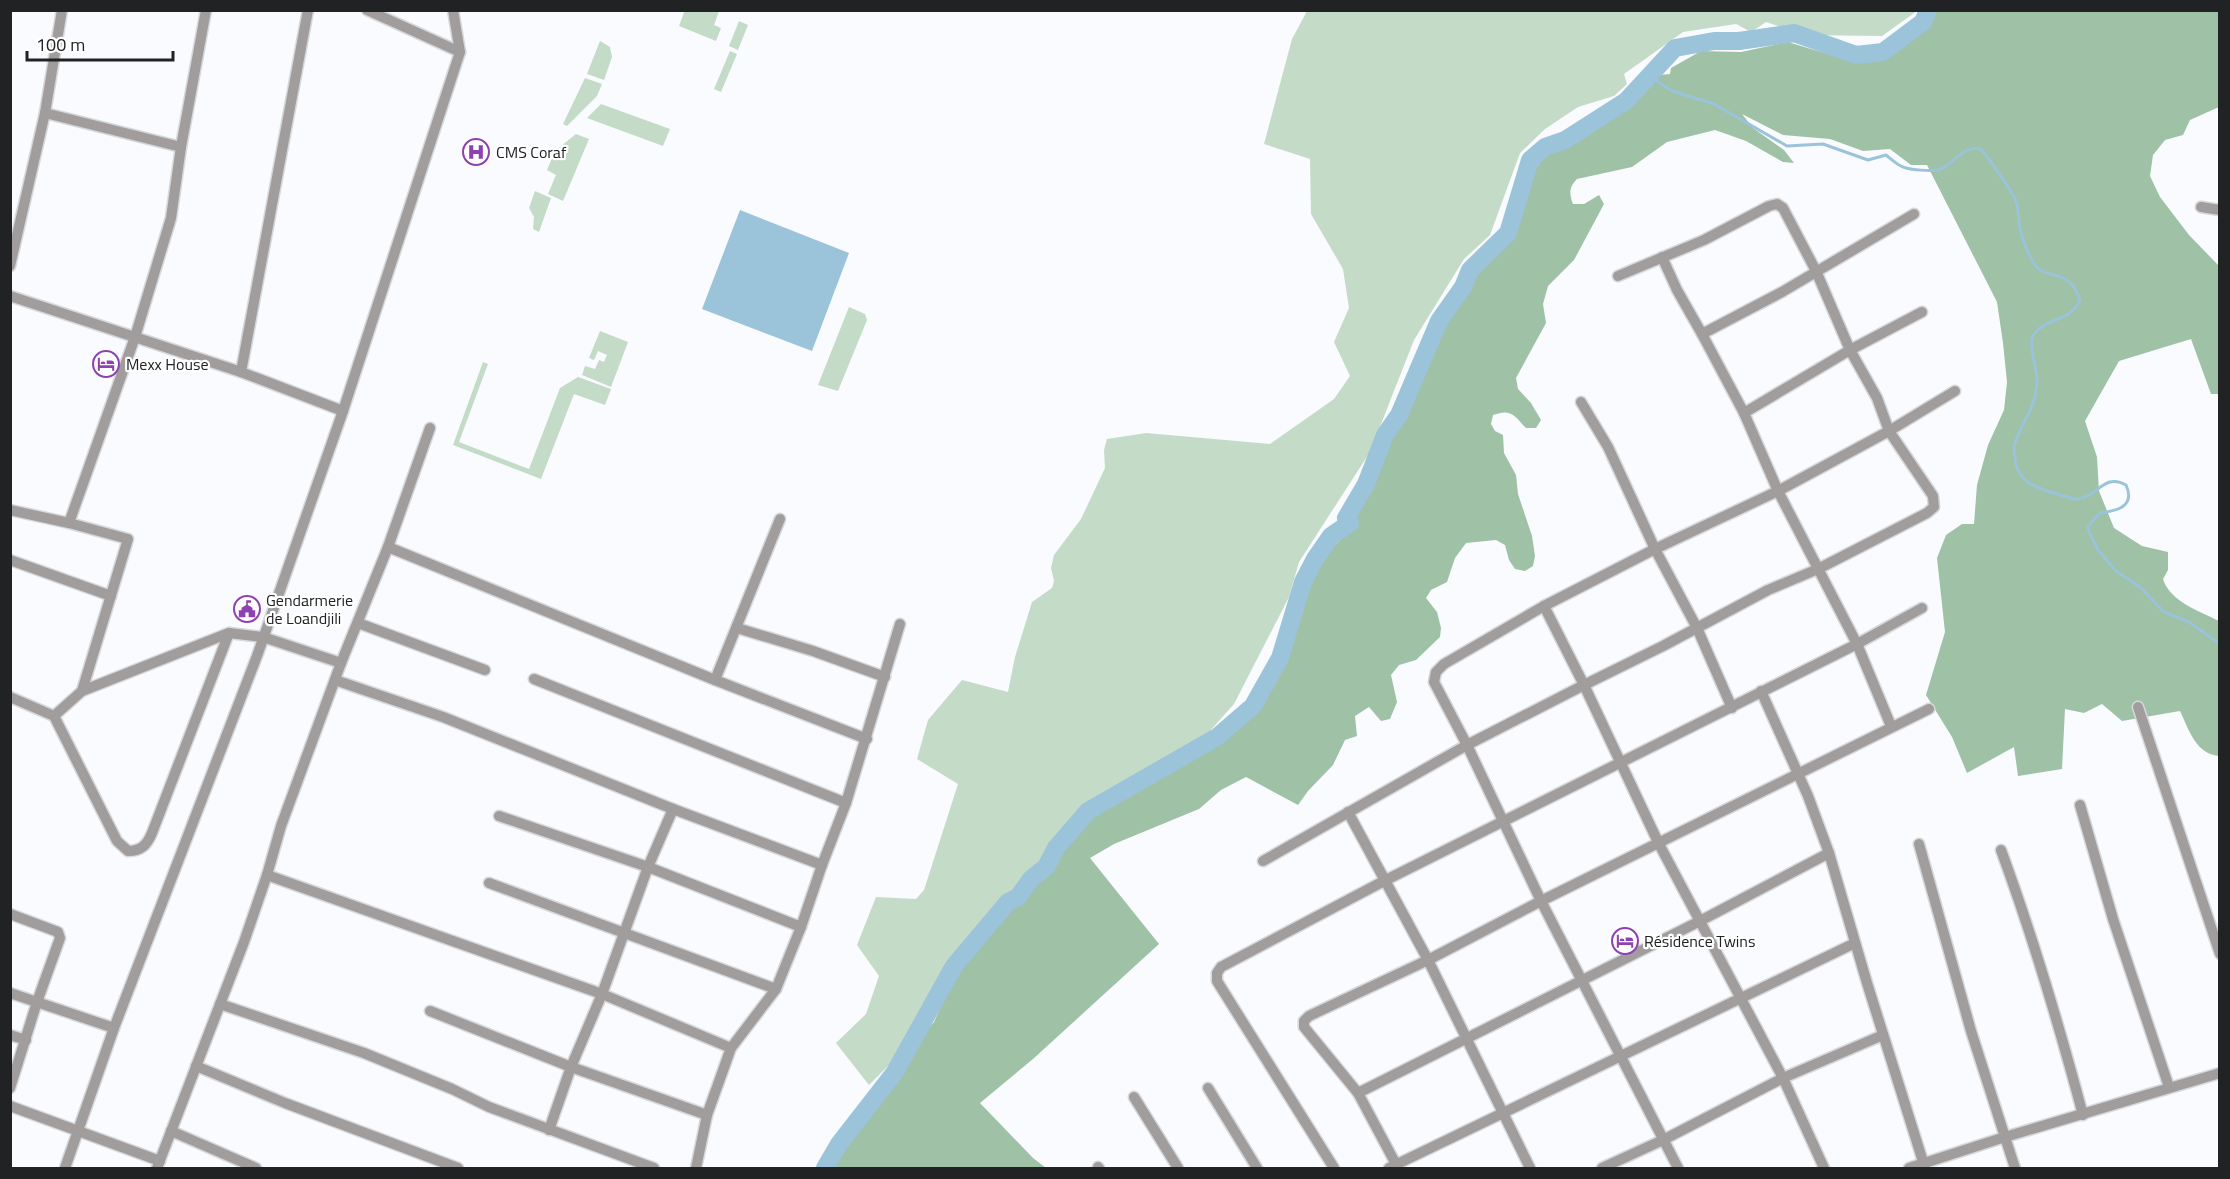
<svg xmlns="http://www.w3.org/2000/svg" width="2230" height="1179" font-family="'Titillium Web',sans-serif">
  <rect width="100%" height="100%" fill="#f9fbfe"/>
  <!-- green -->
  <g fill="#c3dbc7">
    <polygon points="685,10 719,11 714,25 721,28 716,41 679,26"/>
    <polygon points="1307,11 1917,11 1882,36 1804,35 1766,22 1751,32 1736,24 1683,32 1624,74 1627,84 1614,96 1578,107 1545,129 1520,153 1490,235 1464,259 1414,340 1370,452 1299,562 1289,597 1234,704 1209,732 1092,804 963,948 898,1056 869,1085 836,1043 866,1014 879,976 857,945 876,897 916,899 924,890 958,784 917,759 928,720 962,680 1008,692 1015,657 1032,602 1052,588 1054,581 1051,568 1054,555 1081,519 1105,468 1104,450 1107,439 1146,433 1270,444 1334,399 1350,376 1334,342 1349,308 1343,269 1311,214 1310,159 1264,144 1292,39"/>
    <polygon points="739,21 748,25 738,50 729,46"/>
    <polygon points="600,41 610,47 612,57 604,80 587,74"/>
    <polygon points="730,51 737,54 721,92 714,89"/>
    <polygon points="585,78 602,84 597,96 567,126 563,124"/>
    <polygon points="601,104 670,129 663,146 587,118"/>
    <polygon points="576,134 589,139 563,201 548,194 556,175 547,170 555,151"/>
    <polygon points="535,191 551,198 539,232 533,229 534,217 529,208"/>
    <polygon points="849,307 865,314 867,320 838,391 818,385"/>
    <polygon points="600,331 628,342 611,387 582,375 585,366 595,369 599,360 604,362 607,355 598,351 594,360 589,358"/>
    <polygon points="483,362 488,364 459,442 529,469 560,388 578,377 611,389 605,405 574,394 541,479 453,445"/>
  </g>
  <!-- forest -->
  <path fill="#9fc1a6" d="M1936,11H2219V107L2190,120L2183,135L2165,140L2153,155L2150,176L2160,197L2189,235L2219,266V394H2211L2191,339L2119,361L2085,421L2097,457L2099,491L2114,528L2142,546L2168,552V570L2163,579C2170,602 2200,611 2219,621V756C2196,754 2189,730 2180,711L2122,721L2102,704L2084,713L2065,709L2062,769L2018,776L2014,747L1967,773L1952,737L1926,695L1945,632L1937,558L1946,535L1962,524H1974L1977,485L1988,445L2004,410L2007,382L2003,343L1997,302L1927,165H1911L1890,149L1863,151L1830,139L1783,135L1742,114L1753,128L1784,150L1794,163L1783,162L1746,141L1715,130L1667,142L1632,167L1577,179C1569,187 1569,194 1573,204H1584L1599,195L1604,204L1574,260L1548,286L1543,304L1546,323L1516,378L1518,389L1531,403L1541,420L1536,428H1526C1515,416 1511,408 1493,415L1491,424L1495,431L1503,435L1504,453L1516,475L1518,494L1532,536L1535,556L1533,566L1525,571L1515,569L1509,560L1505,545L1496,540L1466,543L1455,558L1447,582L1431,590L1426,598L1437,612L1441,628L1440,637L1416,660L1399,665L1391,675L1397,702L1390,719L1381,721L1369,707L1355,716L1357,736L1345,740L1333,765L1308,791L1298,805L1246,777L1221,790L1199,809L1114,844L1090,858L1159,944L1033,1059L980,1103L1033,1158L1046,1168H828L880,1097L899,1077L914,1046L934,1022L956,973L974,947L1001,916L1049,869L1068,841L1099,809L1148,782L1197,758L1240,727L1264,698L1288,654L1307,586L1333,547L1353,528L1354,511L1370,488L1391,434L1404,417L1419,380L1425,373L1436,339L1474,276L1509,238L1530,176L1541,161L1554,149L1622,110L1660,75L1670,74L1671,68L1701,51L1741,52L1788,42L1844,59L1873,61L1918,33L1929,22Z"/>
  <!-- water -->
  <polygon fill="#9bc3da" points="740,210 849,253 812,351 702,309"/>
  <g fill="none" stroke-linecap="round" stroke-linejoin="round">
    <!-- stream -->
    <path stroke="#9bc3da" stroke-width="3" d="M1649,76L1672,91L1714,104L1787,146L1823,144L1868,160L1886,155C1891,159 1895,163 1901,166C1907,170 1934,172 1941,169C1953,164 1965,144 1980,149C1984,150 2014,195 2016,201C2019,210 2018,219 2020,228C2022,238 2026,249 2031,258C2043,285 2066,263 2080,299C2071,323 2046,317 2034,334C2027,344 2038,370 2037,383C2036,406 2022,423 2015,443C2013,448 2014,452 2015,457C2016,484 2042,490 2064,496C2068,497 2073,499 2077,499C2097,498 2104,472 2126,485C2136,507 2116,511 2100,513L2088,526L2089,532L2098,550L2116,571L2140,587L2164,612L2189,622L2220,644"/>
    <!-- river -->
    <polyline stroke="#9bc3da" stroke-width="18" points="825,1168 839,1144 895,1072 954,966 1008,902 1018,897 1031,879 1046,867 1056,848 1088,811 1217,737 1253,706 1280,658 1303,582 1315,559 1331,536 1350,523 1346,518 1366,484 1385,435 1399,415 1439,321 1463,287 1470,270 1508,233 1530,160 1545,147 1565,140 1626,101 1675,48 1714,41 1739,41 1794,33 1856,55 1883,52 1923,22 1928,10"/>
    <defs>
      <g id="minor">
        <polyline points="367,10 460,52"/>
        <polyline points="45,113 181,147"/>
        <polyline points="2201,207 2220,210"/>
        <polyline points="1662,257 1677,290 1702,334 1744,413 1778,491 1857,644 1891,726"/>
        <polyline points="10,266 45,113 62,10"/>
        <polyline points="10,296 241,372 343,411"/>
        <polyline points="1702,334 1782,292 1914,214"/>
        <polyline points="241,372 308,10"/>
        <polyline points="1581,402 1608,447 1655,549 1697,628 1732,708"/>
        <polyline points="1744,413 1850,350 1922,312"/>
        <polyline points="10,510 69,523 128,539 82,691"/>
        <polyline points="69,523 135,337 171,218 181,147 206,10"/>
        <polyline points="388,547 715,680 867,739"/>
        <polyline points="10,560 111,596"/>
        <polyline points="1544,606 1584,685 1659,844 1783,1078 1824,1168"/>
        <polyline points="358,623 485,670"/>
        <polyline points="737,628 813,651 885,677"/>
        <polyline points="534,679 846,803"/>
        <polyline points="335,680 443,717 673,809 822,865"/>
        <polyline points="715,680 780,519"/>
        <polyline points="1761,691 1808,796 1829,853 1867,983 1925,1168"/>
        <path d="M10,697L54,716L117,841L128,851C141,851 147,845 152,833L229,633"/>
        <polyline points="2138,707 2220,954"/>
        <polyline points="54,716 82,691 229,633 263,637 341,663"/>
        <polyline points="2080,805 2113,919 2169,1087"/>
        <polyline points="1348,812 1428,960 1530,1168"/>
        <polyline points="499,816 648,867 801,927"/>
        <path d="M2001,850C2033,937 2059,1025 2083,1115"/>
        <polyline points="1263,861 1467,745 1584,685 1663,646 1768,590 1818,569 1927,513 1934,507 1933,496 1889,431 1877,398 1850,350 1816,271 1783,208 1777,204 1769,206 1704,240 1618,276"/>
        <polyline points="267,875 602,994 731,1048 707,1115 696,1168"/>
        <polyline points="489,883 776,989"/>
        <polyline points="10,914 58,932 60,938 37,1002 10,1088"/>
        <polyline points="10,993 114,1028"/>
        <polyline points="220,1004 364,1053 452,1089 489,1107 654,1168"/>
        <polyline points="430,1011 571,1067 707,1115"/>
        <polyline points="10,1035 26,1040"/>
        <polyline points="731,1048 776,989 801,927 822,865 846,803 900,624"/>
        <polyline points="196,1066 285,1103 458,1168"/>
        <polyline points="1208,1088 1257,1168"/>
        <polyline points="1358,1093 1700,921 1829,853"/>
        <polyline points="1134,1097 1178,1168"/>
        <polyline points="10,1106 160,1161"/>
        <polyline points="549,1130 571,1067 602,994 648,867 673,809"/>
        <polyline points="171,1131 256,1168"/>
        <polyline points="1098,1167 1099,1168"/>
        <polyline points="65,1168 114,1028 257,656 343,411 460,52 453,10"/>
        <polyline points="157,1168 244,942 267,875 281,826 341,663 388,547 430,428"/>
        <polyline points="1334,1168 1217,981 1217,973 1221,967 1384,881 1857,644 1922,608"/>
        <polyline points="1389,1168 1855,943"/>
        <polyline points="1398,1168 1358,1093 1304,1027 1304,1021 1309,1016 1428,960 1541,901 1929,709"/>
        <polyline points="1602,1168 1663,1140 1783,1078 1883,1035"/>
        <polyline points="1678,1168 1541,901 1467,745 1434,682 1436,672 1444,664 1544,606 1655,549 1778,491 1889,431 1955,391"/>
        <polyline points="1909,1168 2005,1137 1971,1031 1919,844"/>
        <polyline points="2015,1168 2005,1137 2220,1073"/>
      </g>
    </defs>
    <!-- minor casing -->
    <use href="#minor" stroke="#d6d8db" stroke-width="13"/>
    <!-- minor -->
    <use href="#minor" stroke="#a19d9d" stroke-width="10"/>
  </g>
  <!-- icons -->
  <defs>
    <symbol id="hospital-ring" viewBox="-11 -11 22 22"><circle r="9.5" fill="#fff" stroke="#8e41b1" stroke-width="1.5"/><path d="M-5-5h3v3.5h4V-5h3V5h-3V1.5h-4V5h-3Z" fill="#8e41b1"/></symbol>
    <symbol id="hotel-ring" viewBox="-11 -11 22 22"><circle r="9.5" fill="#fff" stroke="#8e41b1" stroke-width="1.5"/><path d="M-6-4.5h1.5V1H6V5H4.5V3h-9V5H-6ZM-4 0a1.8 1.8 0 1 1 3.6 0ZM.5 0V-2.5h3Q6-2.5 6 0Z" fill="#8e41b1"/></symbol>
    <symbol id="civic-ring" viewBox="-11 -11 22 22"><circle r="9.5" fill="#fff" stroke="#8e41b1" stroke-width="1.5"/><path d="M-.6-6.5H3V-4.5H.6V-3L4-1V1h2V6H-6V1h2V-1L-.6-3ZM-1.2 2.5V6h2.4V2.5Z" fill="#8e41b1"/></symbol>
  </defs>
  <g fill-rule="evenodd">
    <use href="#hospital-ring" x="461" y="137" width="30" height="30"/>
    <use href="#hotel-ring" x="91" y="349" width="30" height="30"/>
    <use href="#civic-ring" x="232" y="594" width="30" height="30"/>
    <use href="#hotel-ring" x="1610" y="926" width="30" height="30"/>
  </g>
  <g text-anchor="middle" dominant-baseline="central" stroke-width="4.5" stroke-linejoin="round" paint-order="stroke">
    <!-- poi labels -->
    <g font-size="16" fill="#202224" stroke="#fff" text-anchor="start">
      <text x="496" y="152">CMS Coraf</text>
      <text x="126" y="364">Mexx House</text>
      <text x="266" y="600">Gendarmerie<tspan x="266" dy="18">de Loandjili</tspan></text>
      <text x="1644" y="941">Résidence Twins</text>
    </g>
  </g>
  <!-- border -->
  <rect width="2230" height="1179" fill="none" stroke="#202224" stroke-width="24"/>
  <!-- scale -->
  <path d="M27 51v9h146v-9" fill="none" stroke="#202224" stroke-width="3"/>
  <text x="36" y="51" font-size="18" fill="#202224" stroke="#ffffff" stroke-width="4.5" paint-order="stroke">100 m</text>
</svg>
